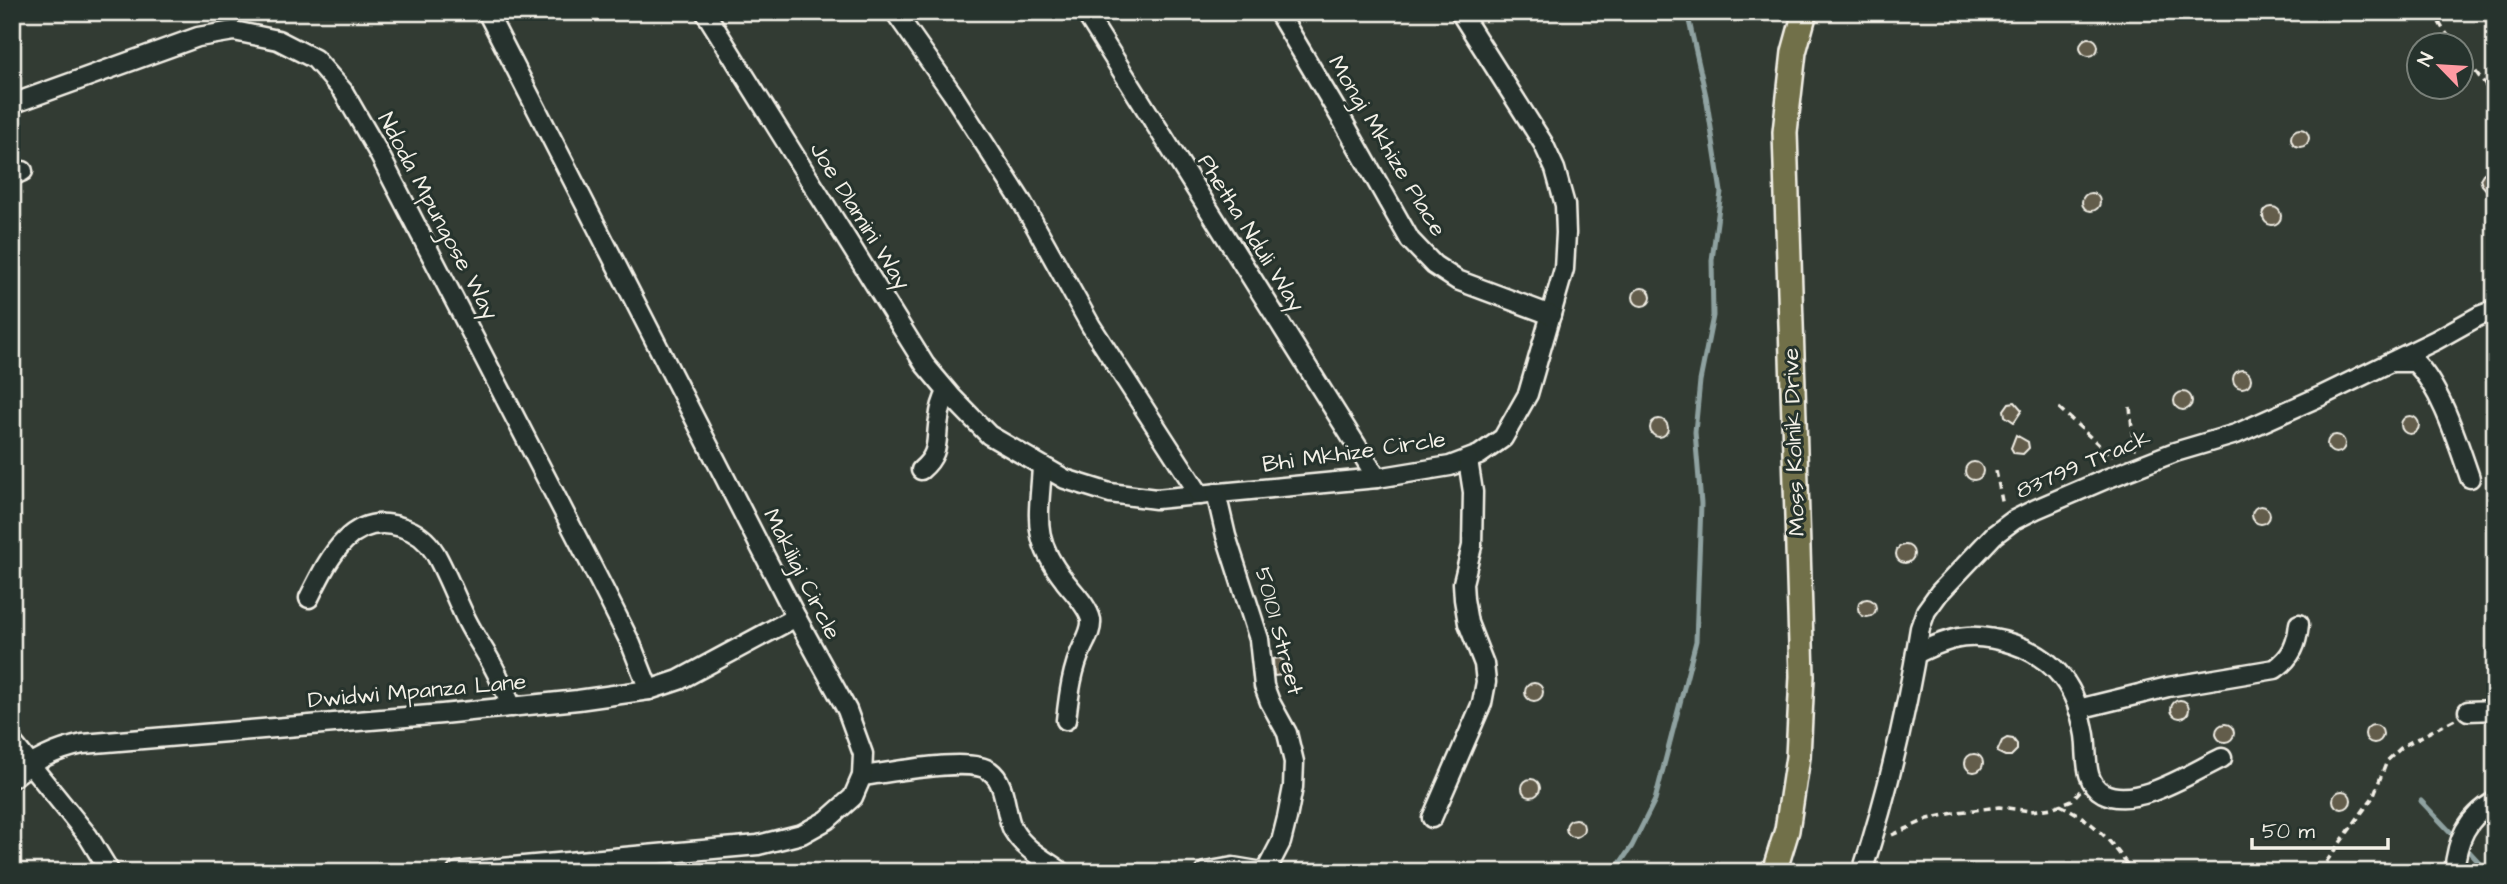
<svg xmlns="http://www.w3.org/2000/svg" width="2507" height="884" font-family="'Architects Daughter',sans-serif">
  <rect width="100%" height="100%" fill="#323b33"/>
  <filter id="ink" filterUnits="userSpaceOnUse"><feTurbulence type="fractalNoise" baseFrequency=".0143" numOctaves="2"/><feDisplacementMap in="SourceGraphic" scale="14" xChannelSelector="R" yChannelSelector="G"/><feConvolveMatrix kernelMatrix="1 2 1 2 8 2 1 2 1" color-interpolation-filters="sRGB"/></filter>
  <g filter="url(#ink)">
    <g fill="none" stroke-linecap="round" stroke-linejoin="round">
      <!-- stream -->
      <g stroke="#8fa2a1" stroke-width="5">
        <polyline points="2421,801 2457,839"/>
        <polyline points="2464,846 2488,872"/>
        <polyline points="1614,872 1632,846 1655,800 1696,641 1701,504 1695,432 1700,381 1713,316 1712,260 1721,192 1706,96 1687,12"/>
      </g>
    </g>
    <!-- building -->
    <g fill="#635d4c" stroke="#f4f1e8" stroke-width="2">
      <circle cx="2089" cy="47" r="9"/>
      <circle cx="2300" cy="138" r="9"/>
      <polygon points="2495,165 2495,200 2482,185 2480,179 2483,174"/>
      <circle cx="2091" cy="202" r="9"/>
      <circle cx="2272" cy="216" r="9"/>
      <circle cx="1642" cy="297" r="9"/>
      <circle cx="2242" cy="379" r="9"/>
      <circle cx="2183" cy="401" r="9"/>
      <polygon points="2015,402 2022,410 2014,422 2005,416 2004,410 2009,403"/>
      <circle cx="2410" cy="425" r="9"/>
      <circle cx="1659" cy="428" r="9"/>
      <circle cx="2336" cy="444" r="9"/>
      <polygon points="2016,435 2028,442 2029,448 2023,454 2014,453 2011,448"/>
      <circle cx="1974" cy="471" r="9"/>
      <circle cx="2261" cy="515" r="9"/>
      <circle cx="1905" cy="554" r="9"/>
      <circle cx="1867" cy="608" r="9"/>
      <polygon points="1279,658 1284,661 1286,669 1283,675 1274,676 1273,659"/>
      <circle cx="1534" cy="692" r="9"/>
      <circle cx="2180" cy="709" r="9"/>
      <circle cx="2225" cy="733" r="9"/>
      <circle cx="2374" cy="734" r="9"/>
      <polygon points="2007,738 2013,739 2017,744 2017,750 2011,756 2005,756 1997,752 2002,741"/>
      <circle cx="1974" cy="763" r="9"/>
      <circle cx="1531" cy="788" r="9"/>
      <circle cx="2342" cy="800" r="9"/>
      <circle cx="1575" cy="828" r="9"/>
    </g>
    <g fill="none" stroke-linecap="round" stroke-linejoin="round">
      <defs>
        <g id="minor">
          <polyline points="705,12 925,365 952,397 989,435 1065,479 1110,493 1156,499 1377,478 1450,466 1479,455 1503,438 1528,394 1564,269 1566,233 1565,205 1555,169 1543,143 1460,12"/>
          <polyline points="895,12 952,93 1022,202 1091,326 1200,495"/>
          <polyline points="1085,12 1377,478"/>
          <polyline points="1278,12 1344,123 1410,240 1434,265 1457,280 1551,315"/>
          <polyline points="12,104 198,37 234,31 278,40 315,59 343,91 377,150 603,588 631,644 649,690"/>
          <polyline points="12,176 23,171"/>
          <path d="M2392,362H2415C2442,390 2457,441 2470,478"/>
          <path d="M1042,467C1039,517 1031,538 1064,580C1073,592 1088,606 1091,620C1092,629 1087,638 1083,646C1072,669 1069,694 1066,720"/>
          <path d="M921,470C941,453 935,441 939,419C940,409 943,400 947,392"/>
          <path d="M309,598C328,560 350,511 401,527C415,531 427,540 435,553C447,574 456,599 467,621C475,637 486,652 494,668C501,681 506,694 512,707"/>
          <path d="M1916,654C1952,636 1973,631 2013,644C2057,659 2077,689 2085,735C2088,755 2083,782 2103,793C2136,810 2192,772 2222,758"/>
          <path d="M2078,709L2168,687L2275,669C2292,657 2297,644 2299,624"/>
          <polyline points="2468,711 2495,710"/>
          <polyline points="12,742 88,836 110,872"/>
          <path d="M862,776C888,773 970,756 990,771C1007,783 1004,813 1013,830C1024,849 1045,860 1062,872"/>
          <path d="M12,778C35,760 55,750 83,744L442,714L578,700L649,690L679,680L796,617"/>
          <polyline points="1432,818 1482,703 1486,682 1484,664 1468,623 1464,599 1463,583 1472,546 1473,492 1468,460"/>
          <polyline points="457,872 758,845 802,834 827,820 853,797 862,776 863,754 847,710 796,617 487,12"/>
          <polyline points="1205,872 1233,867 1263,872 1267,869 1281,842 1287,818 1293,787 1294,762 1287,733 1270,702 1264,686 1259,639 1226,536 1216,493"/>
          <path d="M1862,872C1888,792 1907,711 1920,628L1926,611L1939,593L1994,535L2014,520L2036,509L2106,479L2175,452L2236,434L2321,396L2436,340L2479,316L2495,310"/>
          <path d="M2454,872C2457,840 2466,818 2495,801"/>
        </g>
        <polyline id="major" points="1774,872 1787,830 1798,757 1802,676 1785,132 1794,52 1805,12"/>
      </defs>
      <!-- minor casing -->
      <use href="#minor" stroke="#f4f1e8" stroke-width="23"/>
      <!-- major casing -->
      <use href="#major" stroke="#f4f1e8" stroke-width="28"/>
      <!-- path -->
      <g stroke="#f4f1e8" stroke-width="3.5" stroke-dasharray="7 5" stroke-linecap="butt">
        <polyline points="2433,12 2443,29 2456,46"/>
        <polyline points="2462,52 2495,99"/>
        <polyline points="2130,407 2134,451"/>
        <polyline points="2059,408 2112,457"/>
        <polyline points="1996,471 2003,506"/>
        <path d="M2060,805C2092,819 2113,842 2132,872"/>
        <polyline points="1892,835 1928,819 1958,812 1999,807 2031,811 2051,808 2072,800 2080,791"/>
        <polyline points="2319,872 2373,797 2387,761 2403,746 2455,719"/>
      </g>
      <!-- minor -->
      <use href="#minor" stroke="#26332d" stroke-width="18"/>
      <!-- major -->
      <use href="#major" stroke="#71704a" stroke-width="23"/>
    </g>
  </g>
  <g text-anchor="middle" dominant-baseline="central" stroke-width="6" stroke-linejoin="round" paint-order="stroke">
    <!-- street labels -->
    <g font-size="23" fill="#f4f1e8" stroke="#26332d">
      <text transform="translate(1387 146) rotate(59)">Mongi Mkhize Place</text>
      <text transform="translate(438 216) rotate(62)">Ndoda Mpungose Way</text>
      <text transform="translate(860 216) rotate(58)">Joe Dlamini Way</text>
      <text transform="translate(1251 233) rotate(58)">Phetha Nduli Way</text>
      <text transform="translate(1794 442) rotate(-92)">Moss Kolnik Drive</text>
      <text transform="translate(1354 452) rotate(-8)">Bhi Mkhize Circle</text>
      <text transform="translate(2083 464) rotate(-23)">83799 Track</text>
      <text transform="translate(802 574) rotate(63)">Makiligi Circle</text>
      <text transform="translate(1279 631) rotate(75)">50101 Street</text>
      <text transform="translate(417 691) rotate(-5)">Dwidwi Mpanza Lane</text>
    </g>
  </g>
  <!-- margin -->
  <rect width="2507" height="884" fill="none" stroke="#26332d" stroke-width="42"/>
  <rect x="21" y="21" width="2465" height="842" fill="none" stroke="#f4f1e8" stroke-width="2.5" filter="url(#ink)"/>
  <!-- north arrow -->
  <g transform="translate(2440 66) rotate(295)"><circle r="33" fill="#26332d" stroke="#787f78" stroke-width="2"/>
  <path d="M0-5L12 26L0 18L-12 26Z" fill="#ff9aa2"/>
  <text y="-10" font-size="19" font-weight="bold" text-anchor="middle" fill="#f4f1e8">N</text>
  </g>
  <!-- scale -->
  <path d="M2252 838v10h136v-10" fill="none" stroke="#f4f1e8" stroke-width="3.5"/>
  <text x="2262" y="838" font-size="21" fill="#f4f1e8" stroke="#26332d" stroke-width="5" paint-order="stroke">50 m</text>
</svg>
